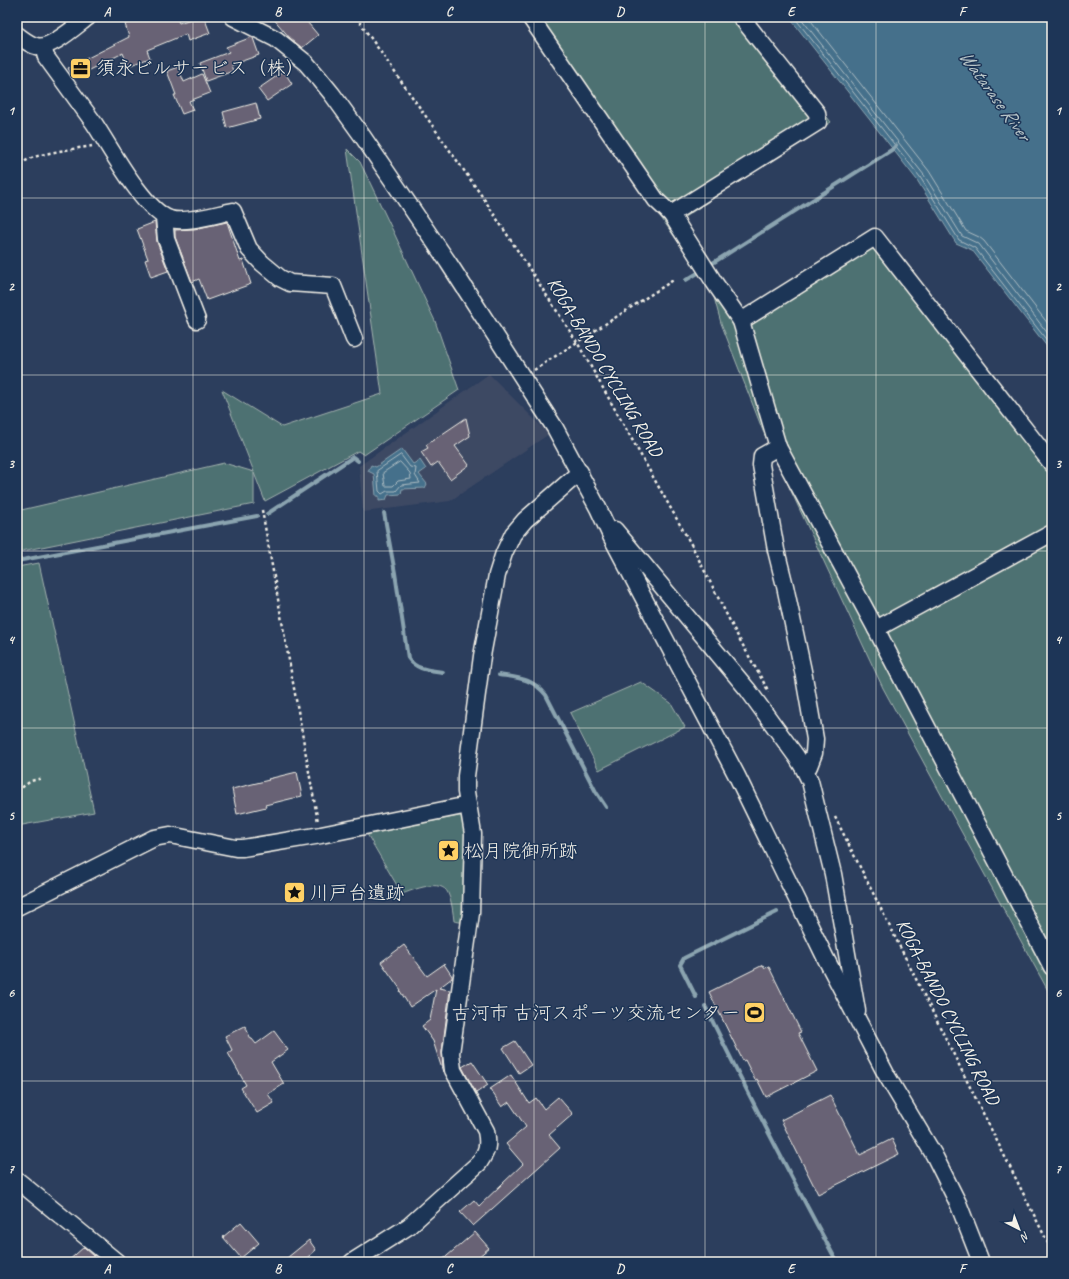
<svg xmlns="http://www.w3.org/2000/svg" width="1069" height="1279" font-family="Caveat,'Klee One',sans-serif">
  <rect width="100%" height="100%" fill="#2c3e5d"/>
  <filter id="ink" filterUnits="userSpaceOnUse"><feTurbulence type="fractalNoise" baseFrequency=".025" numOctaves="2"/><feDisplacementMap in="SourceGraphic" scale="8" xChannelSelector="R" yChannelSelector="G"/><feConvolveMatrix kernelMatrix="1 2 1 2 8 2 1 2 1" color-interpolation-filters="sRGB"/></filter>
  <g filter="url(#ink)">
    <!-- built -->
    <polygon fill="#3e4964" points="489,374 549,434 450,501 363,512 359,466"/>
    <!-- green -->
    <g fill="#4e7172" stroke="#a1b1ad">
      <polygon points="520,17 747,17 831,122 683,218 739,310 747,311 878,230 1052,451 1052,998 883,688 763,431 721,323 712,290"/>
      <polygon points="347,149 360,162 395,235 435,321 459,390 364,455 358,451 265,501 254,473 254,504 17,552 17,511 224,463 254,472 222,390 282,427 382,394"/>
      <polygon points="39,563 94,812 17,826 17,567"/>
      <polygon points="641,682 671,703 685,727 599,770 570,713"/>
      <path d="M464,815L468,824L465,923L454,921C453,913 452,901 448,893C441,878 413,890 402,894L367,834Z"/>
    </g>
    <!-- water -->
    <g fill="#45708b" stroke="#8ba4b0">
      <polygon points="789,17 1052,17 1052,353 972,250 956,243 917,180"/>
      <polygon points="402,449 413,464 420,460 426,469 419,474 427,484 425,488 402,489 401,494 388,495 386,500 379,501 379,496 376,496 374,474 368,471 371,465 376,467"/>
    </g>
    <g fill="none" stroke-linecap="round" stroke-linejoin="round">
      <!-- shore -->
      <g stroke="#aebdc3" stroke-width="1">
        <polyline points="794,17 920,177 959,240 975,248 1052,347"/>
        <polyline points="800,17 924,175 962,236 979,244 1052,339"/>
        <polyline points="808,17 929,171 966,231 979,237 984,241 1052,329"/>
        <polygon points="401,455 410,467 416,468 415,475 420,483 401,485 396,491 387,491 382,494 379,491 377,471"/>
        <polygon points="400,462 410,473 411,479 398,481 393,486 385,486 383,473"/>
      </g>
      <!-- stream -->
      <g stroke="#8ba4b0" stroke-width="4">
        <polyline points="708,266 893,149 896,145"/>
        <polyline points="686,280 703,270"/>
        <path d="M384,513L395,573L408,658C416,670 429,670 443,672"/>
        <polyline points="267,514 353,457 358,461"/>
        <polyline points="17,561 257,516"/>
        <path d="M499,675C519,678 532,678 546,695L596,792L606,807"/>
        <polyline points="696,997 680,965 684,958 777,912"/>
        <path d="M705,1006C747,1092 791,1177 837,1262"/>
      </g>
    </g>
    <!-- building -->
    <g fill="#676274" stroke="#f4f1e8">
      <polygon points="145,17 176,17 179,23 197,17 204,17 210,33 188,41 186,34 147,50 150,58 128,66 123,53 73,78 68,68 129,37 125,24"/>
      <polygon points="272,17 303,17 318,35 302,48 290,38"/>
      <polygon points="252,37 253,38 259,55 231,65 233,71 206,81 200,63 229,52 226,47"/>
      <polygon points="178,67 184,82 202,74 210,93 189,101 193,110 182,114 174,95 176,95 167,71"/>
      <polygon points="284,71 292,84 267,101 258,89"/>
      <polygon points="256,103 260,119 227,128 223,112"/>
      <polygon points="155,222 157,242 168,271 151,277 145,260 148,259 137,229"/>
      <polygon points="227,222 240,261 243,260 251,284 207,300 199,279 192,282 175,237 175,230 194,229"/>
      <polygon points="466,418 470,436 455,446 469,465 450,479 438,462 431,467 421,452 428,448 426,445"/>
      <polygon points="297,772 302,796 265,805 266,807 237,814 232,789 269,780 268,779"/>
      <polygon points="404,945 427,976 444,964 452,976 452,978 439,988 450,990 442,1052 443,1072 433,1041 422,1026 430,1020 436,989 410,1007 400,991 401,990 381,962"/>
      <polygon points="763,965 765,968 769,967 801,1032 798,1033 817,1071 766,1097 757,1079 755,1080 745,1060 743,1061 709,992"/>
      <polygon points="245,1026 251,1039 252,1039 256,1044 274,1031 288,1050 271,1062 284,1084 268,1094 274,1103 257,1113 241,1088 246,1085 228,1053 232,1050 225,1036"/>
      <polygon points="515,1041 531,1065 519,1073 503,1048"/>
      <polygon points="472,1061 488,1085 476,1093 462,1067"/>
      <polygon points="511,1075 529,1103 536,1098 544,1109 558,1097 573,1114 549,1135 560,1148 473,1226 460,1212 474,1200 479,1206 523,1164 506,1144 526,1127 509,1102 502,1107 490,1089"/>
      <polygon points="830,1095 860,1155 892,1139 899,1154 818,1194 781,1120"/>
      <polygon points="241,1222 259,1243 241,1258 223,1237"/>
      <polygon points="475,1232 489,1248 472,1262 440,1262"/>
      <polygon points="309,1240 316,1250 302,1262 282,1262"/>
      <polygon points="84,1247 94,1256 86,1262 67,1262"/>
    </g>
    <g fill="none" stroke-linecap="round" stroke-linejoin="round">
      <defs>
        <g id="minor">
          <polyline points="233,17 276,39 306,63 319,78 332,94 363,137 448,262 555,428 598,508 611,536 737,776 826,959 887,1076 934,1155 958,1203 981,1262"/>
          <polyline points="530,17 656,200 671,214 714,282 741,321 778,447 876,629 1052,967"/>
          <path d="M17,35C23,39 30,45 36,46C50,50 77,25 88,17"/>
          <path d="M43,47L46,57C62,79 78,101 94,123C110,147 144,211 170,219C185,224 217,214 233,211L249,249L262,263L280,278L290,283L333,286L354,339"/>
          <polyline points="671,214 818,122 817,113 741,17"/>
          <polyline points="164,217 166,239 197,320"/>
          <polyline points="741,321 875,237 1052,464"/>
          <polyline points="778,447 762,456 761,465 776,550 785,586 803,671 815,739 814,753 809,766 803,767"/>
          <polyline points="615,530 748,690 796,756 803,767 810,781 833,874 857,1011"/>
          <polyline points="876,629 1052,533"/>
          <polyline points="17,907 154,838 170,835 236,848 243,848 321,835 468,805"/>
          <polyline points="17,1180 117,1262"/>
          <path d="M352,1262L409,1226L479,1163C487,1151 489,1146 486,1131L453,1070L451,1053L471,913L473,834L466,792V776L482,656L497,575L504,553L513,534L525,520L580,472"/>
        </g>
      </defs>
      <!-- minor casing -->
      <use href="#minor" stroke="#f4f1e8" stroke-width="19"/>
      <!-- path -->
      <g stroke="#f4f1e8" stroke-width="2.5" stroke-dasharray="3 3" stroke-linecap="butt">
        <polyline points="356,17 484,199 577,342 692,546 736,633 769,692"/>
        <path d="M17,189C18,182 18,170 21,165C29,153 77,149 92,146"/>
        <polyline points="534,370 675,279"/>
        <polyline points="262,510 318,822"/>
        <polyline points="17,791 31,781 43,778"/>
        <polyline points="835,817 1052,1251"/>
      </g>
      <!-- minor -->
      <use href="#minor" stroke="#1d3557" stroke-width="16"/>
    </g>
  </g>
  <!-- grid -->
  <path fill="none" stroke="#f4f1e8" stroke-width="1" stroke-opacity="0.55" d="M193,17V1262M364,17V1262M534,17V1262M705,17V1262M876,17V1262M17,198H1052M17,375H1052M17,551H1052M17,728H1052M17,904H1052M17,1081H1052"/>
  <!-- icons -->
  <defs>
    <symbol id="office-square" viewBox="-11 -11 22 22"><rect x="-9" y="-9" width="18" height="18" rx="4" fill="#ffd166" stroke="#1d3557"/><path d="M-6-3h4V-5.5h4V-3h4V5H-6ZM-1-4.5V-3h2v-1.5ZM-6 0V1H6V0Z" fill="#111"/></symbol>
    <symbol id="sight-square" viewBox="-11 -11 22 22"><rect x="-9" y="-9" width="18" height="18" rx="4" fill="#ffd166" stroke="#1d3557"/><path d="M0-6L1.8-2.2L6-1.7L2.9 1.2L3.7 5.4L0 3.3L-3.7 5.4L-2.9 1.2L-6-1.7L-1.8-2.2Z" fill="#111"/></symbol>
    <symbol id="stadium-square" viewBox="-11 -11 22 22"><rect x="-9" y="-9" width="18" height="18" rx="4" fill="#ffd166" stroke="#1d3557"/><path d="M0-5a6.5 5 0 1 0 0 10a6.5 5 0 1 0 0-10ZM-3.5-1.8h7v3.6h-7Z" fill="#111"/></symbol>
  </defs>
  <g fill-rule="evenodd">
    <use href="#office-square" x="68" y="56" width="25" height="25"/>
    <use href="#sight-square" x="436" y="838" width="25" height="25"/>
    <use href="#sight-square" x="282" y="880" width="25" height="25"/>
    <use href="#stadium-square" x="742" y="1000" width="25" height="25"/>
  </g>
  <g text-anchor="middle" dominant-baseline="central" stroke-width="3" stroke-linejoin="round" paint-order="stroke">
    <!-- poi labels -->
    <g font-size="19" fill="#f4f1e8" stroke="#1d3557" text-anchor="start">
      <text x="96" y="68">須永ビルサービス（株）</text>
      <text x="464" y="851">松月院御所跡</text>
      <text x="310" y="893">川戸台遺跡</text>
      <text x="740" y="1013" text-anchor="end">古河市 古河スポーツ交流センター</text>
    </g>
    <!-- street labels -->
    <g font-size="19" fill="#f4f1e8" stroke="#1d3557">
      <text transform="translate(605 367) rotate(59)">KOGA-BANDO CYCLING ROAD</text>
      <text transform="translate(948 1012) rotate(63)">KOGA-BANDO CYCLING ROAD</text>
    </g>
    <!-- water labels -->
    <g font-size="20" font-style="italic" fill="#b7c4c7" stroke="#1d3557">
      <text transform="translate(995 95) rotate(54)">Watarase River</text>
    </g>
  </g>
  <!-- margin -->
  <rect width="1069" height="1279" fill="none" stroke="#1d3557" stroke-width="44"/>
  <!-- north arrow -->
  <g transform="translate(1019 1229) rotate(138)" stroke="#1d3557" stroke-width="3" paint-order="stroke">
  <path d="M0-3L7 15L0 10L-7 15Z" fill="#f4f1e8"/>
  <text y="-6" font-size="11" font-weight="bold" text-anchor="middle" fill="#f4f1e8">N</text>
  </g>
  <rect x="22" y="22" width="1025" height="1235" fill="none" stroke="#f4f1e8" stroke-width="1.5"/>
  <g font-size="13" text-anchor="middle" font-weight="bold" fill="#f4f1e8">
    <text x="107" y="16">A</text>
    <text x="278" y="16">B</text>
    <text x="449" y="16">C</text>
    <text x="620" y="16">D</text>
    <text x="791" y="16">E</text>
    <text x="962" y="16">F</text>
    <text x="11" y="115">1</text>
    <text x="1058" y="115">1</text>
    <text x="11" y="291">2</text>
    <text x="1058" y="291">2</text>
    <text x="11" y="468">3</text>
    <text x="1058" y="468">3</text>
    <text x="11" y="644">4</text>
    <text x="1058" y="644">4</text>
    <text x="11" y="820">5</text>
    <text x="1058" y="820">5</text>
    <text x="11" y="997">6</text>
    <text x="1058" y="997">6</text>
    <text x="11" y="1173">7</text>
    <text x="1058" y="1173">7</text>
    <text x="107" y="1273">A</text>
    <text x="278" y="1273">B</text>
    <text x="449" y="1273">C</text>
    <text x="620" y="1273">D</text>
    <text x="791" y="1273">E</text>
    <text x="962" y="1273">F</text>
  </g>
</svg>
